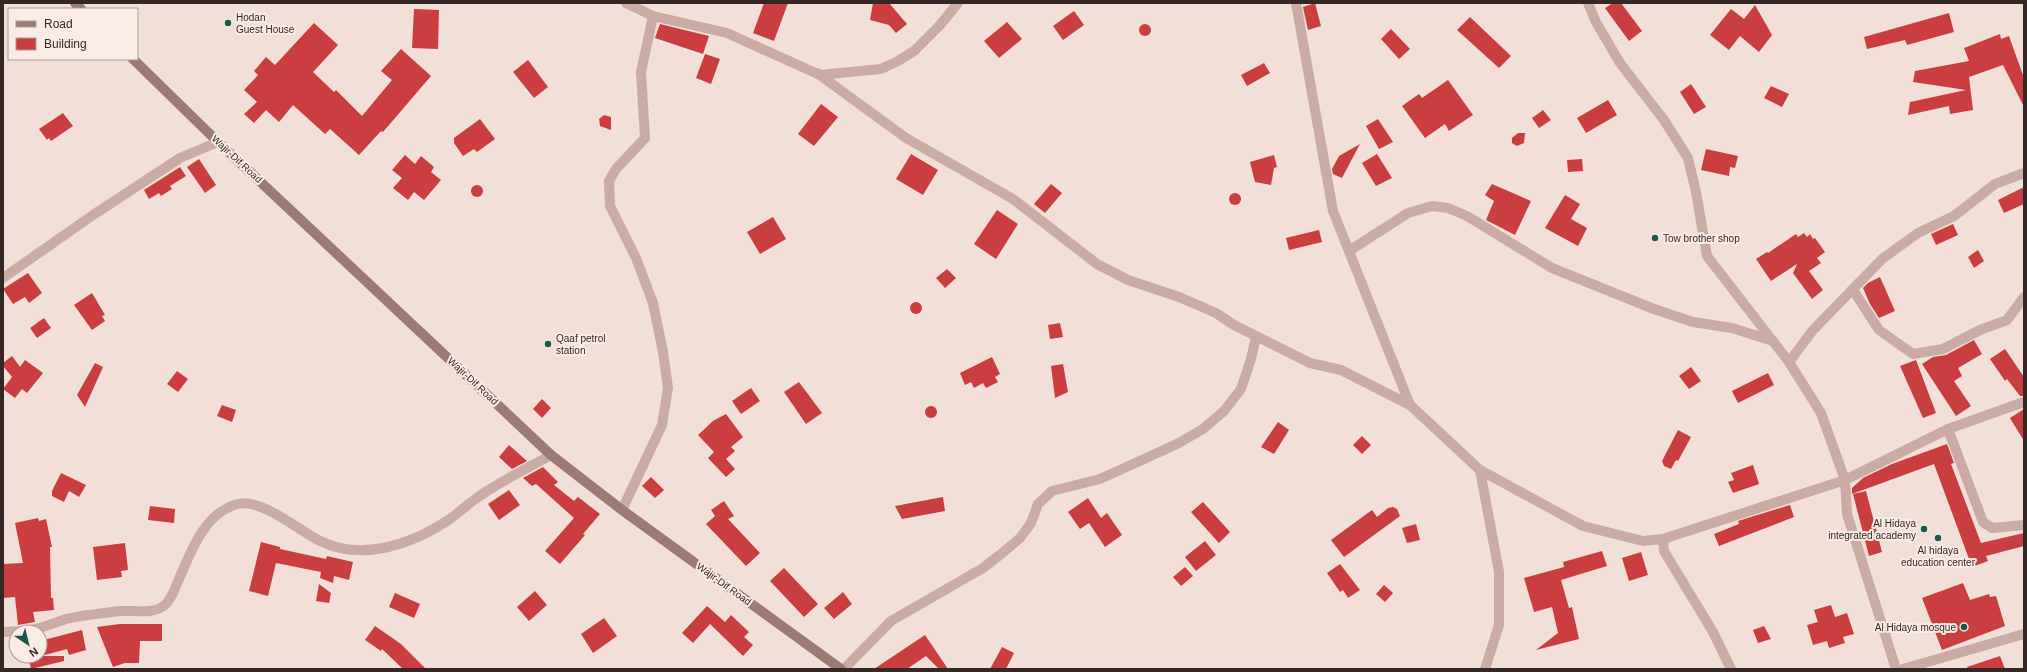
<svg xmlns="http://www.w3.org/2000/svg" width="2027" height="672" font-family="Arial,sans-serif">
  <rect width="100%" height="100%" fill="#f2dfd8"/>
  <!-- building -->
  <g fill="#ca3e40">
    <polygon points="764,3 788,3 774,41 753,33"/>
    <polygon points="873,3 889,3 907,24 896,33 889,25 870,20"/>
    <polygon points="1315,3 1321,26 1308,30 1303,7"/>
    <polygon points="1613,3 1621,3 1642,31 1629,41 1605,8"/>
    <polygon points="1755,5 1772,35 1759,52 1740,36 1729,50 1710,35 1731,9 1744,19"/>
    <polygon points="414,9 439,10 438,49 412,48"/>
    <polygon points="1074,11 1084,25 1063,40 1053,26"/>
    <polygon points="1949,13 1954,32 1907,45 1905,40 1867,49 1864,37"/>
    <polygon points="1470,17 1511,56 1499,68 1457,30"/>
    <polygon points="1007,22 1022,39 999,58 984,41"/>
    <polygon points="314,23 338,45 313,72 334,92 336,90 362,116 392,80 381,71 401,49 431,76 383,132 381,131 359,155 330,129 325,134 293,105 279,122 266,110 254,123 244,114 257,102 244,90 258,75 254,71 266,57 275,65"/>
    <circle cx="1145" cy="30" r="6"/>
    <polygon points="660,24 709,36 703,54 655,38"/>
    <polygon points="1391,29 1410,49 1399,59 1381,39"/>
    <polygon points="2000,34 2001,39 2009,36 2024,78 2024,107 2003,65 1969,77 1973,110 1950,114 1949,106 1908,115 1910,102 1966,90 1913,82 1915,71 1969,61 1964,48"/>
    <polygon points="705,54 720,59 711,84 696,78"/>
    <polygon points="528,60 548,87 534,98 513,72"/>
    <polygon points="1264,63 1270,73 1247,86 1241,75"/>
    <polygon points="1448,80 1473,115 1449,131 1445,124 1425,138 1402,106 1419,94 1422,98"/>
    <polygon points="1691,84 1706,107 1694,114 1680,92"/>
    <polygon points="1771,86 1789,94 1782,107 1764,98"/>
    <polygon points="1608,100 1617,115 1586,133 1577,118"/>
    <polygon points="821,104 838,117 814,146 798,134"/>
    <polygon points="1543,110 1551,120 1539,128 1532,118"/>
    <polygon points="63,113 73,126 51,141 49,138 47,140 39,129"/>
    <polygon points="604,115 611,117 611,130 600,126 599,119"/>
    <polygon points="480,119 495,139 477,152 474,149 463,156 454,143 454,138"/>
    <polygon points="1378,119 1393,142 1379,149 1366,126"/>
    <polygon points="1518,133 1525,133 1524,143 1517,146 1512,143 1512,138"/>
    <polygon points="1360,144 1342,178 1333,174 1332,169 1339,156"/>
    <polygon points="1706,149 1738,156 1735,168 1730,167 1729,176 1701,170"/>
    <polygon points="911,154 938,170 923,195 896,179"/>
    <polygon points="1377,154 1392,178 1376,186 1362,163"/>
    <polygon points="405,155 415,164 421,156 434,167 431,172 441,180 424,200 414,192 408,200 393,188 402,178 392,170"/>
    <polygon points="1274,155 1277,167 1274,168 1271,185 1255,182 1250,162"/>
    <polygon points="199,159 216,185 205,193 187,167"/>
    <polygon points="1582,159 1583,171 1568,172 1567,160"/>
    <polygon points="180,167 186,176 170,186 172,189 161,196 159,193 149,199 144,190"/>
    <polygon points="1051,184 1062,193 1045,213 1034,204"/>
    <polygon points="1492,184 1531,201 1515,235 1486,220 1494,201 1485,195"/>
    <circle cx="477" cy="191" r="6"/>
    <polygon points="2024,187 2024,204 2004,213 1998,200"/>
    <circle cx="1235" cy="199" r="6"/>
    <polygon points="1565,195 1580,204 1571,219 1587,228 1578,246 1545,228"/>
    <polygon points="997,210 1018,224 996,259 974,244"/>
    <polygon points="773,217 786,239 760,254 747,232"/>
    <polygon points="1953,224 1958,235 1936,245 1931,234"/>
    <polygon points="1319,230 1322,242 1289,250 1286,238"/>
    <polygon points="1804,233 1807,237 1810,234 1813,239 1815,238 1825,252 1817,258 1821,263 1809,271 1823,290 1812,299 1793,273 1797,264 1771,281 1756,259 1767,252 1768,253 1796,234 1798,237"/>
    <polygon points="1978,250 1984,261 1974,268 1968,257"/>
    <polygon points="947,269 956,278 945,288 936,278"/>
    <polygon points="28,273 42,293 29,303 25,297 13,304 3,289"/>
    <polygon points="1880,277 1895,311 1879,318 1870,304 1863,288 1868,283"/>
    <polygon points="92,293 105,315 102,316 105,321 92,330 74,305"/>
    <circle cx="916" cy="308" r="6"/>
    <polygon points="44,318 51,328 37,338 30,328"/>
    <polygon points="1060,323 1063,337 1050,339 1048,325"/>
    <polygon points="1974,340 1982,354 1958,368 1962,376 1954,381 1971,406 1956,416 1922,364 1933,357 1946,355"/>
    <polygon points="2005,349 2024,377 2024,396 2020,396 2007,379 2005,381 1990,359"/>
    <polygon points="12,356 20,367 25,360 43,373 27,393 22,389 15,398 3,389 12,377 3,366 3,363"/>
    <polygon points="992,357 1000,374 995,377 998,382 986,388 983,383 974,388 971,382 965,385 960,373"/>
    <polygon points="1916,360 1936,413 1923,418 1900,366"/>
    <polygon points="95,363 103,367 85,407 77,395"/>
    <polygon points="1063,364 1068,392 1055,398 1051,366"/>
    <polygon points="1691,367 1701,381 1689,389 1679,376"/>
    <polygon points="177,371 188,379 178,392 167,384"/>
    <polygon points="1768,373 1774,385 1738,403 1732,391"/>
    <polygon points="799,382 822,413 806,424 784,392"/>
    <polygon points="751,388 760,401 741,414 732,401"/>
    <polygon points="542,399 551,408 542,418 533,409"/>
    <polygon points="222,405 236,410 232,422 217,416"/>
    <circle cx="931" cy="412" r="6"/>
    <polygon points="2024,409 2024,441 2010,418"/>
    <polygon points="726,414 743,437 731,447 735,451 726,459 735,469 726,477 708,458 714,452 698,435 713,421"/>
    <polygon points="1278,422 1289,430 1274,454 1261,447"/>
    <polygon points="1678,430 1691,437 1678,461 1676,460 1671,469 1664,466 1662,461"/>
    <polygon points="1362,436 1371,445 1362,454 1353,445"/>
    <polygon points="1947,444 1954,463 1951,464 1981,543 2024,533 2024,546 1986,556 1988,561 1972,567 1934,464 1852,494 1852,488 1863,478 1892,464"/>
    <polygon points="509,445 527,461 512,469 499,457"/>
    <polygon points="1753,465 1759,484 1733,493 1728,482 1734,480 1731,473"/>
    <polygon points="543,467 558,482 554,485 574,501 578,497 600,514 583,534 585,535 560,564 545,551 574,518 536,484 532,486 523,478"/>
    <polygon points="61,473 86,485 79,497 69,491 64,502 52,496 52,491"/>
    <polygon points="651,477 664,490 655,498 642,486"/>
    <polygon points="509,490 520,505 499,520 488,504"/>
    <polygon points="1866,491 1882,552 1869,556 1853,494"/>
    <polygon points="943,497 945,511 902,519 895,506"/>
    <polygon points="1088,498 1101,518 1107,513 1122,535 1105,547 1089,523 1080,529 1068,512"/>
    <polygon points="724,501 734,516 728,519 760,553 746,566 706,524 715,516 711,510"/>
    <polygon points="1203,502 1230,532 1219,543 1191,512"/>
    <polygon points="1790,505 1794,517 1719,546 1714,534 1739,524 1738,521"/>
    <polygon points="150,506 175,509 174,523 148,520"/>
    <polygon points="1393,507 1397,509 1400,516 1344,557 1331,540 1372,510 1377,517 1388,508"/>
    <polygon points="38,518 39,521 46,519 52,547 50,547 51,598 53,598 54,610 33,612 35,622 18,625 15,597 3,598 3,564 23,563 15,523"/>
    <polygon points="1416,524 1420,540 1407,543 1402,528"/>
    <polygon points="1205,541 1216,555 1196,571 1185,557"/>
    <polygon points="261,542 280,547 280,549 326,559 327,556 353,562 349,580 334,576 333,583 320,578 321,572 276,563 268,596 249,591"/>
    <polygon points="125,543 128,570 121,571 122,577 97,580 93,547"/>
    <polygon points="1602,551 1607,566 1561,580 1569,608 1572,607 1579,639 1536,650 1558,633 1552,607 1534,612 1524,578 1564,567 1563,562"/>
    <polygon points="1641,552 1648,575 1629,581 1622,558"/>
    <polygon points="1340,564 1360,590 1348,598 1343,590 1340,592 1327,573"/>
    <polygon points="1185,567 1193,576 1181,586 1173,577"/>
    <polygon points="784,568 818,604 804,617 770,581"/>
    <polygon points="1963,583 1970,600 1989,594 1990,597 1996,596 2005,626 1942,650 1922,598"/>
    <polygon points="319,584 331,593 329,603 316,601"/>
    <polygon points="1384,585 1393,593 1385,602 1376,594"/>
    <polygon points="535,591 547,605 529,621 517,607"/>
    <polygon points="843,592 852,604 834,619 824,608"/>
    <polygon points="395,593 420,604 414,618 389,607"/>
    <polygon points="1831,605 1835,617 1847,613 1854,634 1843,637 1845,643 1829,648 1827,641 1813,645 1807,625 1818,622 1814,610"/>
    <polygon points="707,606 725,622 731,615 749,632 744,637 753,645 743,656 710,624 693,643 682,633"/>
    <polygon points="604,618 617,636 593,653 581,634"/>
    <polygon points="120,624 162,624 162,641 140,641 139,663 125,663 113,667 97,627"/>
    <polygon points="375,626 401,644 426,669 403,669 382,649 381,651 365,640"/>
    <polygon points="1764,626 1771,639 1758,643 1753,630"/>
    <polygon points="82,630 86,650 69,655 67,649 41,656 64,656 64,661 31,669 28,656 40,656 40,641"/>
    <polygon points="925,635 948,669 939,669 926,656 907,669 874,669"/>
    <polygon points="1002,647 1014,653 1006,669 990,669"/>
    <polygon points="2000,656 2005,669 1968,669 1967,667"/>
  </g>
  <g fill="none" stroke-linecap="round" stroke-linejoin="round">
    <!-- street -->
    <g stroke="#caaca4" stroke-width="10">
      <polyline points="626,3 653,16 727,33 820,75 881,69 898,61 914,51 940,25 958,3"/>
      <polyline points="1296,3 1333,211 1410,405"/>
      <polyline points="1588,3 1596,22 1620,63 1664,120 1688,158 1696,192 1707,256 1789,362 1821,413 1845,480 1847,514 1896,669"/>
      <polyline points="817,73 906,138 1013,199 1097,264 1128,280 1179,297 1216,313 1234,325 1310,363 1341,370 1410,405 1480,470 1583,526 1643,541 1663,539 1664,551 1713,632 1731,669"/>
      <polyline points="1349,251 1408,213 1432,206 1448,208 1467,216 1552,268 1654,309 1693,322 1732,328 1773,341"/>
      <polyline points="3,278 93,215 180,158 218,142"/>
      <polyline points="1853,290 1879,330 1913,354 1943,349 1980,330 2007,320 2024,297"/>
      <polyline points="1789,362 1813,330 1882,259 1918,233 1954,216 1995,184 2024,173"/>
      <polyline points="1948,429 1983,522 1992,528 2024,525"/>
      <polyline points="1480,470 1499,572 1499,625 1485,669"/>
      <polyline points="622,510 662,425 668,388 663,352 653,303 636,258 610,206 609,181 616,169 645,138 641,72 653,16"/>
      <polyline points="1663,539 1845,480 1948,429 2024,402"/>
      <path d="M3,632C13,631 25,632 35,629C46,627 56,622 66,619C83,615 103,613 121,611C134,610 153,615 165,605C172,599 175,588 179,579C191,551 205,512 238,504C261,498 300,531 320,541C363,562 413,544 450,519C461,511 470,502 481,495C503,480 528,468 551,455"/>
      <polyline points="844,669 891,621 983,568 1001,554 1020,538 1031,523 1038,504 1052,491 1100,479 1177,444 1203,429 1224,411 1241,389 1251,359 1256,337"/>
      <polyline points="1903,669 2024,634"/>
    </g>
    <!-- secondary -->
    <g stroke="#9e7a75" stroke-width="10">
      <polyline points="75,3 81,9"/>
      <polyline points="133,59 218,142 551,455 622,510 841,669"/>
    </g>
  </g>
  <!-- markers -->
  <g fill="#1a584c" stroke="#faebe5" stroke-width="1.5">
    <circle cx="228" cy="23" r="4"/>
    <circle cx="1655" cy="238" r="4"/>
    <circle cx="548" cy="344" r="4"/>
    <circle cx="1924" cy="529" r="4"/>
    <circle cx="1938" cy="538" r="4"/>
    <circle cx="1964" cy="627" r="4"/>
  </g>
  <g text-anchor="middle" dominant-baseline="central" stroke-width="4" stroke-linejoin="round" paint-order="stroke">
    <!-- poi labels -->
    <g font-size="10" fill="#352726" stroke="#faebe5" text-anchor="start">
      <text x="236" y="17">Hodan<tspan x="236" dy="12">Guest House</tspan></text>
      <text x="1663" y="238">Tow brother shop</text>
      <text x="556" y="338">Qaaf petrol<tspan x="556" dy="12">station</tspan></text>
      <text x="1916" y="523" text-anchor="end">Al Hidaya<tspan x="1916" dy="12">integrated academy</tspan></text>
      <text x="1938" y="550" text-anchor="middle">Al hidaya<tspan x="1938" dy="12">education center</tspan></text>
      <text x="1956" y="627" text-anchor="end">Al Hidaya mosque</text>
    </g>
    <!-- street labels -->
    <g font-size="10" fill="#352726" stroke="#faebe5">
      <text transform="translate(237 159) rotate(43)">Wajir-Dif Road</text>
      <text transform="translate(473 381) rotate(43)">Wajir-Dif Road</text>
      <text transform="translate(724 584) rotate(36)">Wajir-Dif Road</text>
    </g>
  </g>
  <!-- border -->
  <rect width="2027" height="672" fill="none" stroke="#352726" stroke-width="8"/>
  <!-- legend -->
  <rect x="8" y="8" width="130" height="52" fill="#faebe5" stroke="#ab9d99"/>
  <rect x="16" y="21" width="20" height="6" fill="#9e7a75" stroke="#ab9d99"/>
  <text x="44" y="28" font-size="12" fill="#352726">Road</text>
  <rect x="16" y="38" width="20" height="12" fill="#ca3e40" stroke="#ab9d99"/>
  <text x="44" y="48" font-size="12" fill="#352726">Building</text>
  <!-- north arrow -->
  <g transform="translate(28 644) rotate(145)"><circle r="19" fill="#faebe5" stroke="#ab9d99"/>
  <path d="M0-3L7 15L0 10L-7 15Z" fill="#1a584c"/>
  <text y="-6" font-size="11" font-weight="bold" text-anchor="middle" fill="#352726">N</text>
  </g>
</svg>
